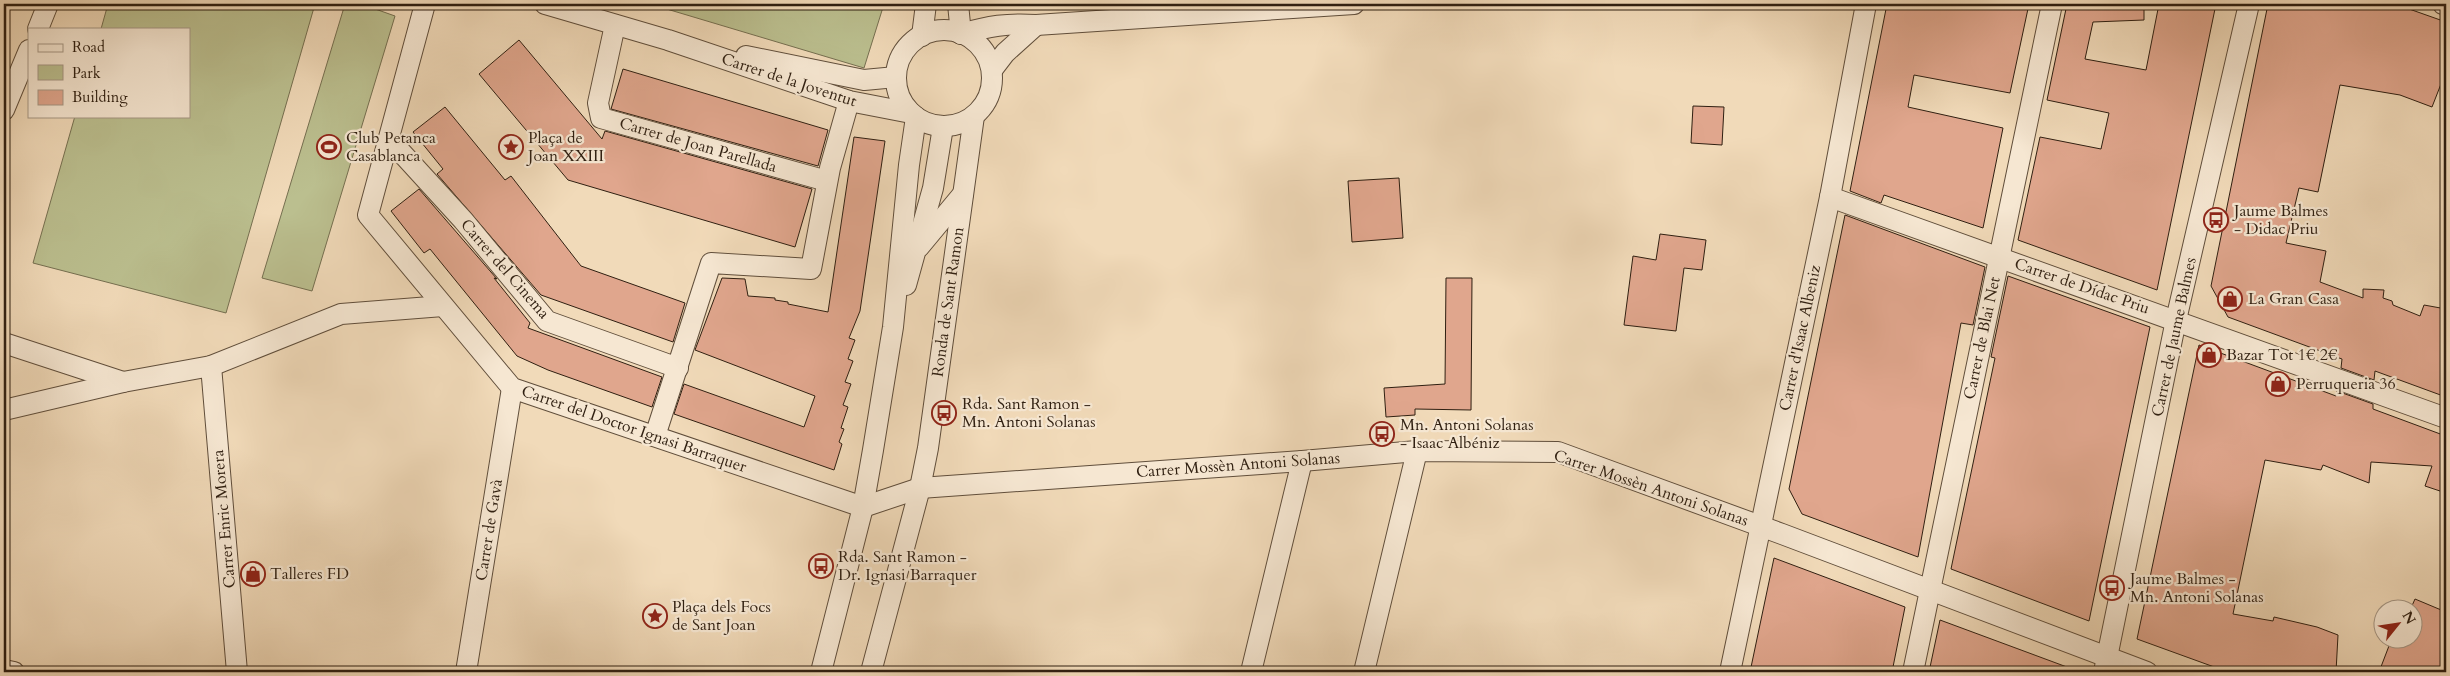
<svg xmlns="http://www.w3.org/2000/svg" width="2450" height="676" font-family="Cardo,serif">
  <rect width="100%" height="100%" fill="#f1dab9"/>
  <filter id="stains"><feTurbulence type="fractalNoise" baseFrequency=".004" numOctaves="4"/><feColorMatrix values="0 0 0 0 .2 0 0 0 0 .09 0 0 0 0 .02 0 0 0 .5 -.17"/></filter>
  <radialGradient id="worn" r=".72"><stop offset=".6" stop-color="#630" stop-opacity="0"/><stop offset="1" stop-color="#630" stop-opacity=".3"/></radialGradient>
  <!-- green -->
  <g fill="#bbbf8f" stroke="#756f50">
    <polygon points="108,4 315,4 226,313 33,263 75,116 189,116 189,29 101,29"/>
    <polygon points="345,4 361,4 395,16 312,291 262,278"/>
    <polygon points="650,4 884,4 864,68"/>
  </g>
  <!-- building -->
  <g fill="#e0a68d" stroke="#2f1f11">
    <polygon points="1887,4 2029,4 2010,93 1914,75 1908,107 2003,128 1983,228 1884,195 1881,203 1850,191"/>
    <polygon points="2067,4 2144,4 2144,20 2093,22 2085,59 2146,70 2159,4 2216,4 2157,290 2018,240 2040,137 2101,149 2109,113 2047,100"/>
    <polygon points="2268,4 2395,4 2446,22 2446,86 2441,84 2432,107 2400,95 2340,85 2318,192 2299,188 2286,243 2326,251 2320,282 2363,298 2363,289 2384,290 2383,298 2392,301 2393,305 2420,316 2424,305 2446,309 2446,397 2375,371 2374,380 2341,368 2342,359 2228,317 2211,286"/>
    <polygon points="519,40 602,139 605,131 812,189 795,247 568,180 479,74"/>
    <polygon points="623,69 828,130 818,166 611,109"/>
    <polygon points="1693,106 1724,107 1722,145 1691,143"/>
    <polygon points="445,107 505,180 511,176 581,266 685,303 673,342 541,295 437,174 443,169 413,132"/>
    <polygon points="854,137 885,141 860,311 849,338 855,340 848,359 853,361 845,382 851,384 843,405 848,407 841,428 844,429 839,442 842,444 834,470 674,414 684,384 804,427 815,396 695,350 722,278 745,279 748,296 775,298 775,300 788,302 788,304 828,312"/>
    <polygon points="1399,178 1403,238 1352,242 1348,181"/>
    <polygon points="419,189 497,279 494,278 530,323 528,328 662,377 652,407 548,370 517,356 430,249 424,253 391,211"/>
    <polygon points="1845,215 1985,267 1973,325 1961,323 1918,557 1802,514 1789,489"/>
    <polygon points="1660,234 1706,240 1702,270 1684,268 1676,331 1624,325 1633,256 1656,260"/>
    <polygon points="2008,276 2150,327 2089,621 1951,569 1995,358 1991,357"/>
    <polygon points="1446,278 1472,278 1471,410 1415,409 1415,415 1386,417 1384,388 1445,384"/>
    <polygon points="2199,345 2336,396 2337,391 2373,404 2373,409 2443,435 2444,432 2446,433 2446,493 2425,486 2432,466 2371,462 2369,483 2323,465 2321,470 2265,460 2233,614 2273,621 2274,617 2317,627 2338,635 2336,672 2228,672 2137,639"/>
    <polygon points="1774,558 1905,607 1892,672 1750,672"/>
    <polygon points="2415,599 2446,612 2446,672 2379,672 2392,638 2412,638 2411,608"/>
    <polygon points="1940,620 2075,670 2075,672 1929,672"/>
  </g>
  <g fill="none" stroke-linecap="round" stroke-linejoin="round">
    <defs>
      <g id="street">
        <polyline points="425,4 368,215 512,388 863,507"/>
        <polyline points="545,4 668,40 849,101 911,113"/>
        <polyline points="958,4 961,34"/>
        <polyline points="2443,4 2446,5"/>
        <polyline points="615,25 598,103 601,118 827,181"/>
        <polyline points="38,29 48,4"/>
        <circle cx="944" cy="78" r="48"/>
        <path d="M961,34C989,26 1007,23 1036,25L1354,4"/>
        <polyline points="922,36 926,4"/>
        <polyline points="746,56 864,80 896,77"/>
        <polyline points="992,70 1005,53 1036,25"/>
        <polyline points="4,110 29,50"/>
        <polyline points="389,139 463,220 547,321 678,368"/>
        <polyline points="1830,197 2446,418"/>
        <polyline points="919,247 963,194"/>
        <polyline points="906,285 933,188 943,127"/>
        <polyline points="4,343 123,382"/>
        <polyline points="211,366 237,672"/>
        <polyline points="4,410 123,382 211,366 341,314 443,306"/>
        <polyline points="655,436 711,263 811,269 830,168 849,101"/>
        <polyline points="863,507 920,488 1302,461 1417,451 1558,452 1782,534 2147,672"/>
        <polyline points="4,670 14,672"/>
        <polyline points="466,672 512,388"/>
        <polyline points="821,672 863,507 873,450 893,327 909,165 916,117"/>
        <polyline points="871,672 920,488 928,448 974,116"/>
        <polyline points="1251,672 1302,461"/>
        <polyline points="1364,672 1417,451"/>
        <polyline points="1730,672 1830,197 1866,4"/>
        <polyline points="1913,672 2052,4"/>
        <polyline points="2104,672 2176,320 2249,4"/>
      </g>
    </defs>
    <!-- street casing -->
    <use href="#street" stroke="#604e3b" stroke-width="22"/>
    <!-- street -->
    <use href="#street" stroke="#f6e7d2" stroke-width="20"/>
  </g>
  <!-- icons -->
  <defs>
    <symbol id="stadium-ring" viewBox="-11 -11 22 22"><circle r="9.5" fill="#f6e7d2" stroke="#8f2418" stroke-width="1.5"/><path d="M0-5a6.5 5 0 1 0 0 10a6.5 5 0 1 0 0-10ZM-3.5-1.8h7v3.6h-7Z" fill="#8f2418"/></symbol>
    <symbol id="sight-ring" viewBox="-11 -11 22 22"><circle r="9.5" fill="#f6e7d2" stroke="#8f2418" stroke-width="1.5"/><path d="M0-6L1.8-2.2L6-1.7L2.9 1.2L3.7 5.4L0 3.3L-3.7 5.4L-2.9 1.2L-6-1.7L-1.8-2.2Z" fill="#8f2418"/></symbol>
    <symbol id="bus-ring" viewBox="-11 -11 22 22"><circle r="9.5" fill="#f6e7d2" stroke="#8f2418" stroke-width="1.5"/><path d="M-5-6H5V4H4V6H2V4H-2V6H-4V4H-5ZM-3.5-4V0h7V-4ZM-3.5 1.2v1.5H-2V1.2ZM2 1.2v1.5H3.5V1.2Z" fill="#8f2418"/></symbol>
    <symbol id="shop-ring" viewBox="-11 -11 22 22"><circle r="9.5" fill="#f6e7d2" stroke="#8f2418" stroke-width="1.5"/><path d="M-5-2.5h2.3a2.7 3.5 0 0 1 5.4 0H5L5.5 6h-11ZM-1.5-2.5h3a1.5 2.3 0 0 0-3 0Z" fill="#8f2418"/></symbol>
  </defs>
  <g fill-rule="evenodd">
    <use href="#stadium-ring" x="315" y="133" width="28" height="28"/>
    <use href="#sight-ring" x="497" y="133" width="28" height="28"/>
    <use href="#bus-ring" x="2202" y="206" width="28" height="28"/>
    <use href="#shop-ring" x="2216" y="285" width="28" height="28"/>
    <use href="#shop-ring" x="2195" y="341" width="28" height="28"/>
    <use href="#shop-ring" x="2264" y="370" width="28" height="28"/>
    <use href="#bus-ring" x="930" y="399" width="28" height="28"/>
    <use href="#bus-ring" x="1368" y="420" width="28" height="28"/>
    <use href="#bus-ring" x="807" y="552" width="28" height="28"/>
    <use href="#shop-ring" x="239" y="560" width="28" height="28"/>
    <use href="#bus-ring" x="2098" y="574" width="28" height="28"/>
    <use href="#sight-ring" x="641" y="602" width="28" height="28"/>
  </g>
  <g text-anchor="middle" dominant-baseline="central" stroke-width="4.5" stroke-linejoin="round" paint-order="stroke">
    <!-- street labels -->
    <g font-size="16" fill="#2f1f11" stroke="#f6e7d2">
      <text transform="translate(789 80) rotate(18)">Carrer de la Joventut</text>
      <text transform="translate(698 145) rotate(16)">Carrer de Joan Parellada</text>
      <text transform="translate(505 269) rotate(49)">Carrer del Cinema</text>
      <text transform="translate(2082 286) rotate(19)">Carrer de Dídac Priu</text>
      <text transform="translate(948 302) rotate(-82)">Ronda de Sant Ramon</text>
      <text transform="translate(2174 337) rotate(-78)">Carrer de Jaume Balmes</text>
      <text transform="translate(1800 338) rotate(-78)">Carrer d'Isaac Albeniz</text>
      <text transform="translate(1982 338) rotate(-78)">Carrer de Blai Net</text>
      <text transform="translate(634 429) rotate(19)">Carrer del Doctor Ignasi Barraquer</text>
      <text transform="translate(1238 465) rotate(-4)">Carrer Mossèn Antoni Solanas</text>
      <text transform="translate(1651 488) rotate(19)">Carrer Mossèn Antoni Solanas</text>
      <text transform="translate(224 519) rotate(-95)">Carrer Enric Morera</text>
      <text transform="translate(489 530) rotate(-81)">Carrer de Gavà</text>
    </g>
    <!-- poi labels -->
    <g font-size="16" fill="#2f1f11" stroke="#f6e7d2" text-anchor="start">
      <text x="346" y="138">Club Petanca<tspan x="346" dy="18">Casablanca</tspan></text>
      <text x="528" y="138">Plaça de<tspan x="528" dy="18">Joan XXIII</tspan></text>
      <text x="2234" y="211">Jaume Balmes<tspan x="2234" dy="18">- Didac Priu</tspan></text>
      <text x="2248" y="299">La Gran Casa</text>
      <text x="2226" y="355">Bazar Tot 1€ 2€</text>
      <text x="2296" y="384">Perruqueria 36</text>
      <text x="962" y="404">Rda. Sant Ramon -<tspan x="962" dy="18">Mn. Antoni Solanas</tspan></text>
      <text x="1400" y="425">Mn. Antoni Solanas<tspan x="1400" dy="18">- Isaac Albéniz</tspan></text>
      <text x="838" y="557">Rda. Sant Ramon -<tspan x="838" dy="18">Dr. Ignasi Barraquer</tspan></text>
      <text x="270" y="574">Talleres FD</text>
      <text x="2130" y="579">Jaume Balmes -<tspan x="2130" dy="18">Mn. Antoni Solanas</tspan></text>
      <text x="672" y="607">Plaça dels Focs<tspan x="672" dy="18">de Sant Joan</tspan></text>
    </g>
  </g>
  <!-- margin -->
  <rect width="2450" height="676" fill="none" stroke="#f1dab9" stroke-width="20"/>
  <rect x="5" y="5" width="2440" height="666" fill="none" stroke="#2f1f11" stroke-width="2.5"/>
  <rect x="10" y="10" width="2430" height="656" fill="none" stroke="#2f1f11"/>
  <!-- legend -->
  <rect x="28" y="28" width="162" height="90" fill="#f6e7d2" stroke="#a69785"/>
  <rect x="38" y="44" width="25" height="8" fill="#f6e7d2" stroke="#a69785"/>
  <text x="72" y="52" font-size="15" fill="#2f1f11">Road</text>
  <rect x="38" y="65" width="25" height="15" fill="#bbbf8f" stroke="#a69785"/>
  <text x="72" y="78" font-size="15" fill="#2f1f11">Park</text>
  <rect x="38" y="90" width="25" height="15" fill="#e0a68d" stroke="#a69785"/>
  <text x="72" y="102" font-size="15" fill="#2f1f11">Building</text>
  <!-- north arrow -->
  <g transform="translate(2398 624) rotate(60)"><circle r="24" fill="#f6e7d2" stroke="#a69785"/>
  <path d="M0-4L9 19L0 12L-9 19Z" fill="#8f2418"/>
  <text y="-8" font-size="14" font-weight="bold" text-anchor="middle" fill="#2f1f11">N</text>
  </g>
  <rect width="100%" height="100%" filter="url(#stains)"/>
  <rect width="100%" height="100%" fill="url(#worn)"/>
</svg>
